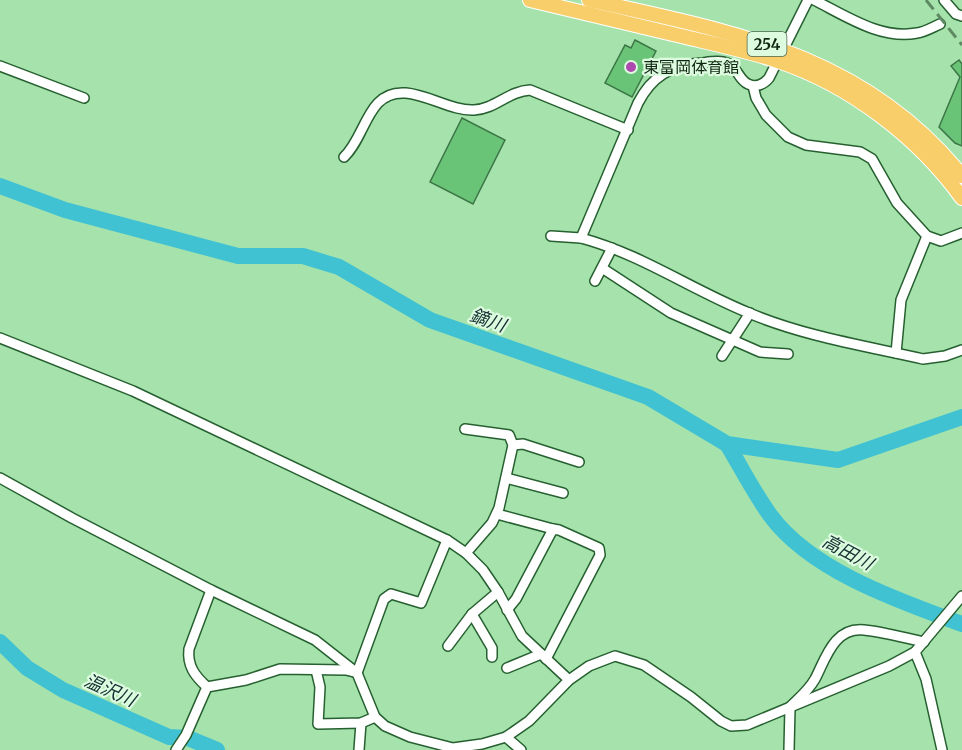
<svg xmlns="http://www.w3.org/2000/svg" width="962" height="750" font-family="Merriweather,'Noto Sans JP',serif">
  <rect width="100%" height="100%" fill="#a6e3ac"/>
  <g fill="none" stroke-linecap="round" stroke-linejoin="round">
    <!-- river -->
    <g stroke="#40c2d3" stroke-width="16">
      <polyline points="0,186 65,210 238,256 303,256 339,267 430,320 648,397 727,444 838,460 962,417"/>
      <path d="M727,444C741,467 754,493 770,515C811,571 899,601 962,624"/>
      <polyline points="0,642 27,668 63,690 169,737 188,738 217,750"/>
    </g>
  </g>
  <!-- building -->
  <g fill="#69c477" stroke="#3d7646" stroke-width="1.5">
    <polygon points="635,40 656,51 632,97 605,83 625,45 631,48"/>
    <polygon points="959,60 962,64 962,146 955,143 939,127 960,77 951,66"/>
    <polygon points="462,118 505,140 473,204 430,182"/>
  </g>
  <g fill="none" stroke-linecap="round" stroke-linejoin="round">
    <defs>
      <g id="minor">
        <path d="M808,0L769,78C764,84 756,88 748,84C739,80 738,69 729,64C721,60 710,62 701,63C671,65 652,76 638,103L581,238C641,254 692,290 749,313C803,336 866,346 923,359L945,356L962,350"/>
        <path d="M814,0C846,16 881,40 917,33C925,32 933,27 940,24"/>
        <polyline points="944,0 956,14 962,16"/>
        <polyline points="0,66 84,98"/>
        <polyline points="753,86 756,98 766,115 788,137 806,145 860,152 872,159 897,203 927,236 941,241 962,233"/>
        <path d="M344,157C359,143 364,118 378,103C404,76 444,112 474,110C495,109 509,91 530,90L628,130"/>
        <polyline points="551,236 581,238"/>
        <polyline points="602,268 671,313 760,352 788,354"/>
        <polyline points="595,281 612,248"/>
        <polyline points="0,338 133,391 447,540 466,553 483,570 498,592 522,636 569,680"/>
        <polyline points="896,353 901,300 927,236"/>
        <polyline points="722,356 750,313"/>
        <polyline points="465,429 509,435 513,445 499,508 492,523 466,553"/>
        <polyline points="513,445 523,444 579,462"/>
        <polyline points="0,478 72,518 211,590 315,640 357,673 375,717 385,726 410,737 453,748 482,744 506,737 529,721 569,680 589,666 615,656 644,665 691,697 721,721 731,726 747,725 889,666 915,652 962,596"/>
        <polyline points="506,478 563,493"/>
        <polyline points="497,514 553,529"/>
        <polyline points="507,610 516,599 553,529 559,530 599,548 600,555 546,659"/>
        <polyline points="472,614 492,648 492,657"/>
        <polyline points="448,646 472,614 498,592"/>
        <polyline points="915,652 926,679 942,750"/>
        <polyline points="507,668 541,654"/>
        <polyline points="316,670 320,687 318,724 361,723 375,717"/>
        <polyline points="357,673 384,599 391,594 421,603 447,540"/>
        <path d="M207,687C195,676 187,666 189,649L211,590"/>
        <polyline points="506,737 521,750"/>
        <polyline points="176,750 186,735 207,687 246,680 280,669 346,670 354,672"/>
        <polyline points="359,750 361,723"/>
        <path d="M789,750L790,707C799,698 809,690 815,679C826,658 834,627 864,630C884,632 905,638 924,642"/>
      </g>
      <g id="highway">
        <path d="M530,0C579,12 628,23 677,35C710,43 745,50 778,61C850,85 918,137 962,198"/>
        <path d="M589,0C732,32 864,54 962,176"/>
      </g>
    </defs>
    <!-- minor casing -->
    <use href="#minor" stroke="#266030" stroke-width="12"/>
    <!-- highway casing -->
    <use href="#highway" stroke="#fff" stroke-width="16"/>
    <!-- minor -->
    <use href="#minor" stroke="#fff" stroke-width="9"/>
    <!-- highway -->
    <use href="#highway" stroke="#f8ce6a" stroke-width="14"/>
    <!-- rail -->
    <polyline stroke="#5e8963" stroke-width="3" stroke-dasharray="12 6" stroke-linecap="butt" points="926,0 962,45"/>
  </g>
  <!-- markers -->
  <circle fill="#ae49af" stroke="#ddfbdf" stroke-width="2" cx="631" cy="67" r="6"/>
  <g text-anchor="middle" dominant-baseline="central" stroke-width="4.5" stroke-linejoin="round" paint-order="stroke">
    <!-- shield labels -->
    <rect fill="#ddfbdf" stroke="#4e6750" stroke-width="1.5" x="747.5" y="32" width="39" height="24" rx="4.5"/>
    <g font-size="15" font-weight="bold" fill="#102813">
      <text x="767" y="44">254</text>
    </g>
    <!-- poi labels -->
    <g font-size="16" fill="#102813" stroke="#ddfbdf" text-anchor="start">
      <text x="643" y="67">東富岡体育館</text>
    </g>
    <!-- water labels -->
    <g font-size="18" font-style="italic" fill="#132f32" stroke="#ddfbdf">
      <text transform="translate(488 320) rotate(19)">鏑川</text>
      <text transform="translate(848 552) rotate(28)">高田川</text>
      <text transform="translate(110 690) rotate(24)">温沢川</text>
    </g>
  </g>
</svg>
